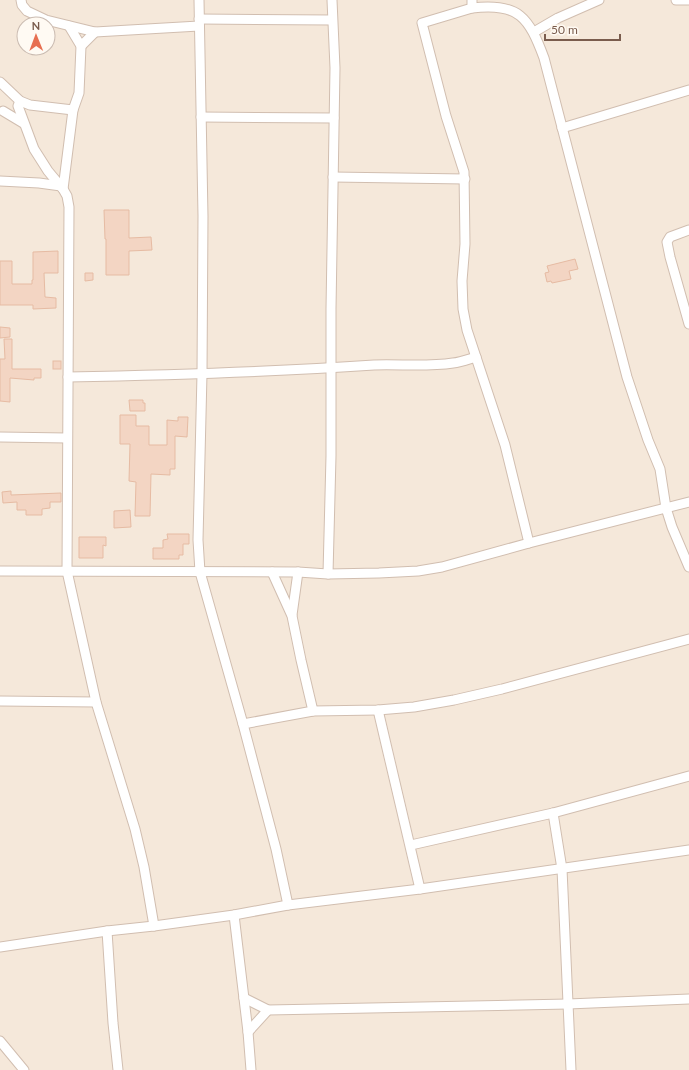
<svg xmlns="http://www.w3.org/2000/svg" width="689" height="1070" font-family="Lato,sans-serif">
  <rect width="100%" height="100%" fill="#fdf6ec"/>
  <!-- residential -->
  <path fill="#f5e8da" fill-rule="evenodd" d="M0,0H689V1070H0ZM24,24H48V48H24Z"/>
  <!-- building -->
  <g fill="#f3d5c3" stroke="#e6bba3">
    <polygon points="104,210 129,210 129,238 151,237 152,250 129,251 129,275 106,275 106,239 105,239"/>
    <polygon points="58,251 58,273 44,273 45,297 56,298 56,308 33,309 33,305 0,305 0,261 12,261 12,284 32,284 32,280 33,280 33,252"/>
    <polygon points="575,259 578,269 569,271 571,279 552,283 551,281 547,282 545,273 549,272 547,266"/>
    <polygon points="85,273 93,273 93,280 85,281"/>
    <polygon points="0,327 10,328 10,337 0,338"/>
    <polygon points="4,339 12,339 12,369 41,369 41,378 34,378 34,380 10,378 10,402 0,401 0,359 5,359"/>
    <rect x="53" y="361" width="8" height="8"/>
    <polygon points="129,400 143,400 143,403 145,403 145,411 130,411"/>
    <polygon points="120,415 136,415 136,426 149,426 149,445 167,445 167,420 178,421 178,417 188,417 187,437 175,436 175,469 170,469 170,475 151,474 150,516 135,516 136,482 129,481 130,444 120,444"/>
    <polygon points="11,491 11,495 61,493 61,502 50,502 50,508 42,509 42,515 26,515 26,510 17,510 17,502 3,503 2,492"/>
    <polygon points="130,510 131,527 114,528 114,511"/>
    <polygon points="167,534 189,534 189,544 183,544 183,555 179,555 179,559 153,559 153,548 163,548 163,540 168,539"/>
    <polygon points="79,537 106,537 106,546 103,545 103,558 79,558"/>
  </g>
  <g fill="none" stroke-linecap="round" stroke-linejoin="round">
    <defs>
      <g id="minor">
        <polyline points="21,0 22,5 27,11 46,20 95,32 199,26"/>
        <polyline points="199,0 203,216 202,374 198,540 200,572 243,724 276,849 288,905"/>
        <polyline points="472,0 472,8 422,23 446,116 464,172 465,244 462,281 463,309 467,330 505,445 529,543"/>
        <polyline points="676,0 689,0"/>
        <path d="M472,8C519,2 529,18 544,58L627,377L648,440L660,469L666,508L672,527L689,567"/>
        <polyline points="199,19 332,20"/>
        <polyline points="534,32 558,18 599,0"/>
        <polyline points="81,46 95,32"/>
        <polyline points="0,82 20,101 30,105 73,110 79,93 81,46 69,26"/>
        <polyline points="20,101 18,106 34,149 48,171 63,189 67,196 69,207 67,571 96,702 135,829 144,867 154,926"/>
        <polyline points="3,111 23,123"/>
        <polyline points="201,117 334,118"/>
        <polyline points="562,128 689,90"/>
        <polyline points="333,177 465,179"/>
        <polyline points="0,181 39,183 61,186"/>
        <polyline points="63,189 73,110"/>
        <polyline points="689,230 670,237 667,242 670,257 689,324"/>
        <path d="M68,377C170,375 272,372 374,365C400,364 427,367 453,363C461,362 469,359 476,357"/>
        <polyline points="0,437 67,438"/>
        <polyline points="0,571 298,572 328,574 379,573 418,571 442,567 529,543 689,502"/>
        <polyline points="272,572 292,616 301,660 313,711"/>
        <polyline points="328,574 331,456 331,309 335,68 332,0"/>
        <polyline points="292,615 298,572"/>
        <polyline points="0,701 96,702"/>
        <polyline points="378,710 420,889"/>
        <polyline points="243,724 313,711 378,710 414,707 454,700 502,689 689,639"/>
        <polyline points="553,813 562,869 571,1070"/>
        <polyline points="411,845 553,813 689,776"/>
        <polyline points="234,915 248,1032 251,1070"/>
        <polyline points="107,931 113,1023 118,1070"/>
        <polyline points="0,947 107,931 154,926 234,915 288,905 420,889 689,850"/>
        <polyline points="244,998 268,1010 568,1004 689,999"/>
        <polyline points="248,1032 268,1010"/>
        <polyline points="0,1041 24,1070"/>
      </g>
    </defs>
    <!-- minor casing -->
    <use href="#minor" stroke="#d1beb0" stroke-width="11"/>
    <!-- minor -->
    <use href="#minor" stroke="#fff" stroke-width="9"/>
  </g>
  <!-- north arrow -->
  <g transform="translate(36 36) rotate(359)"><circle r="19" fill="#fffaf3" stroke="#cabbb1"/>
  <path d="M0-3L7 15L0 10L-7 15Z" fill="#e76f51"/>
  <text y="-6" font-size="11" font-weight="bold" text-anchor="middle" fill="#7a5c4d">N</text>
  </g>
  <!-- scale -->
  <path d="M545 34v6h75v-6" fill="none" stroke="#7a5c4d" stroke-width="2"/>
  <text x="551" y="34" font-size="12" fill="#7a5c4d" stroke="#fffaf3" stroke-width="3" paint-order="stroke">50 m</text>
</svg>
